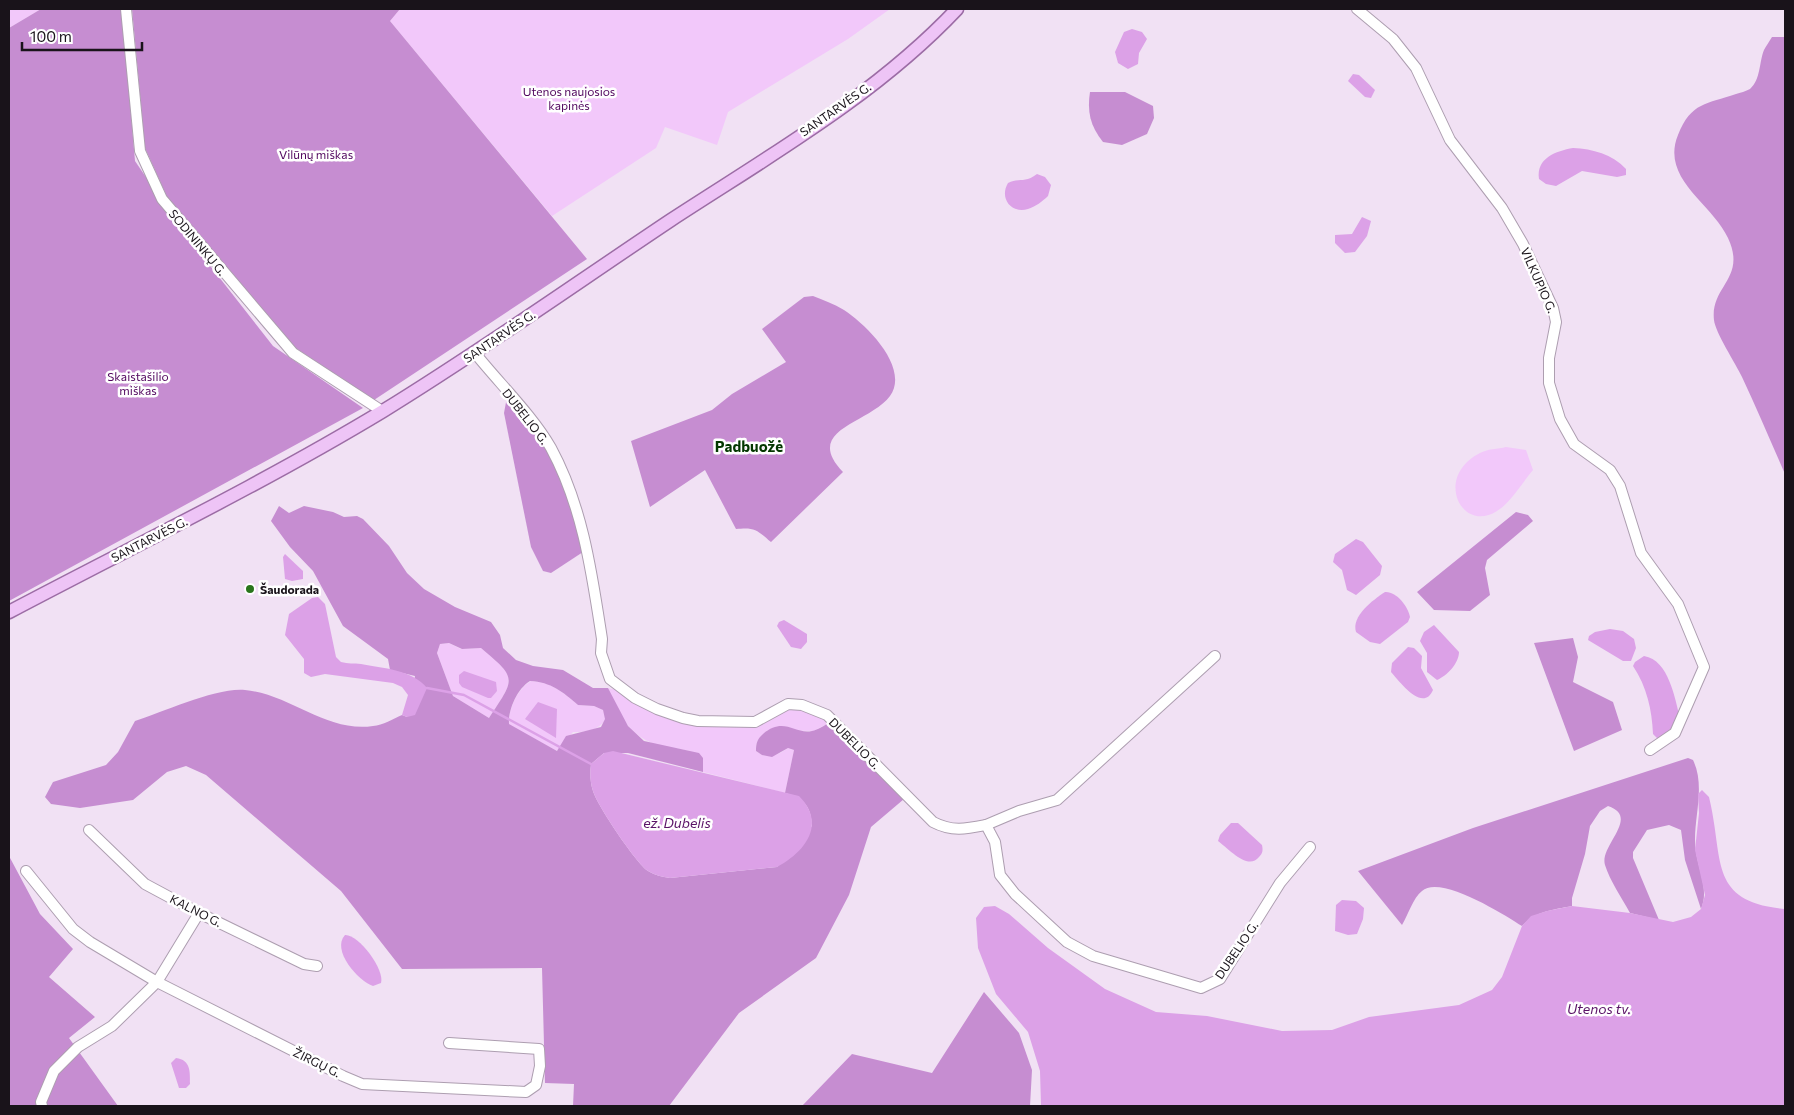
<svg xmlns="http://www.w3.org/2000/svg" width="1794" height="1115" font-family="Commissioner,sans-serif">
  <rect width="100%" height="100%" fill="#f1e1f4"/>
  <!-- green -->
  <g fill="#f2c8fa">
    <polygon points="9,9 41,9 9,28"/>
    <polygon points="400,9 890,9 848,39 728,112 717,145 665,127 656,148 552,216 390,21"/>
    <path d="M1506,447L1526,450L1533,470C1522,483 1511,502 1497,511C1462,534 1433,477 1480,453C1487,449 1498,449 1506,447Z"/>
    <path d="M449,643L461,649L481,648C518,679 515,678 489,718L453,696L437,653L440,644Z"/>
    <path d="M531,681C551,682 563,692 578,705L594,706L603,710L606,719C598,731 586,732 573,732L557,751L509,725C508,710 517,689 531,681Z"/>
    <path d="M608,688L621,691L647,707L742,726L786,709L802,708L830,722L814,731L768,730C761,736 755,741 756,751C768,760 778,755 788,748L794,750L785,793L703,772V758C688,749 682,749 666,747C634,742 618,716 608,688Z"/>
  </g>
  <!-- forest -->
  <g fill="#c68dd1" fill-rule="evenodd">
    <polygon points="41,9 122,9 135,161 179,226 273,346 363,408 9,601 9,28"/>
    <polygon points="132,9 400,9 390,21 587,259 374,400 294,347 168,199 145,148"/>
    <path d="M1772,37H1785V474C1771,442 1757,409 1742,377C1736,364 1715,332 1714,320C1710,286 1747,279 1728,238C1713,204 1660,179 1678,135C1691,102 1707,104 1736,94C1740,93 1746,91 1750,89C1761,79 1759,62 1764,50C1766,46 1769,42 1772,37Z"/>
    <path d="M1090,92H1125L1153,106L1154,118L1147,134L1122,145L1103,142C1090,126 1087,111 1090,92Z"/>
    <path d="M813,296C823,300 834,304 844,310C867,325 910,368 890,396C869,424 802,429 843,472L771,542C757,530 755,527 736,529L705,470L650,507L631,441L712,410L732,394L786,362L762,329L804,297Z"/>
    <polygon points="507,397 549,451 568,497 583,552 551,573 543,571 531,547 504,413"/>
    <path d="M279,506L289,513L304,506L333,512L344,517L357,516L363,519L389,546L407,573L424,589L455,607L491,622L500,635L503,648L516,660L533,666L563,670L593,688H608L628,726L644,741L699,753L703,758V772L628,753H604L591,764C590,773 590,782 593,791C597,805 636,863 648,871C655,875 662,877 670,878L777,867L812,826C811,806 804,798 785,793L794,750L788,748L772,757L762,755L756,751C756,744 757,739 763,734C784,716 795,735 812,731C818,730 825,725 830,722L904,799L871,827L849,895L816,958L739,1013L669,1106H573L574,1084L545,1083L542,968L402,969L341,891L206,775L186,766L167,772L133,800L80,808L51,804L45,797L53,782L106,765L118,752L135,721C163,712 217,687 245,690C290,694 327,733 373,726C383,725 393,719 402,715L407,717L415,676L390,670L388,659L343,626L313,571L290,547L271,521ZM449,643L462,649L481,648C518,679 515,678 489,718L453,696L437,653L440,644ZM530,681C551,682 563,692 578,705L594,706L603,710L605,719L601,727L566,736L557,751L509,724C508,710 517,689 530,681Z"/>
    <polygon points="1516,512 1528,515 1533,521 1487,560 1485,568 1490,595 1470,611 1434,610 1417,592"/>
    <polygon points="1573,638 1578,657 1573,682 1613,702 1622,730 1574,751 1534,643"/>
    <path d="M1688,758L1693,760C1707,789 1691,823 1696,852C1699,871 1709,891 1701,909L1685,860L1681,830L1669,825L1647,830L1633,852V858L1659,920L1630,913C1622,898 1610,881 1605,865C1599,846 1641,817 1608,806L1600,811L1590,826L1585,854L1572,898V906C1552,910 1536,911 1522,926C1505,915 1440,874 1422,891C1413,898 1408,915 1402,925L1358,871L1473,828Z"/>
    <polygon points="9,856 40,914 73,949 49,977 95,1017 69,1038 118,1106 9,1106"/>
    <polygon points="984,992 1019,1033 1032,1070 1030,1106 802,1106 852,1054 932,1073"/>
  </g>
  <!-- water -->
  <g fill="#dca1e7">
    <polygon points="1132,29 1142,32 1147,39 1139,53 1138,64 1128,69 1118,63 1115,52 1124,32"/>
    <polygon points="1353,74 1359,75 1375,90 1371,98 1365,97 1348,81"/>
    <path d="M1573,148C1593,149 1612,154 1626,169V175L1617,177L1582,171L1556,186L1546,184L1539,179C1536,158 1556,151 1573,148Z"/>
    <path d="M1037,174L1045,177L1051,185L1048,196C1043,201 1035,207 1028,209C1011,214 999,198 1008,183C1019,177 1024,184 1037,174Z"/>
    <polygon points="1362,217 1371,221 1367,236 1355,252 1345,253 1335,243 1335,235 1352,234"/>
    <polygon points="1356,539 1363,542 1382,566 1380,575 1356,595 1347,590 1342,570 1333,562 1335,554"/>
    <polygon points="285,554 303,571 303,579 292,581 285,579 283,557"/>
    <path d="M1385,592C1396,591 1408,606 1410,617L1408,622L1380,644L1370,642L1356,632C1351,616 1373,600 1385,592Z"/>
    <path d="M318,597L325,604L336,657L341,662C348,664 354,663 361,664C382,668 413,670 427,688L415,715L407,717L402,715L408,695L402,687L393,683L325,674L311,677L304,673V659L285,635L289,614L312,598Z"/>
    <polygon points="784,620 807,634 807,642 801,649 791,647 777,626 779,622"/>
    <path d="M1434,625L1459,652C1459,663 1447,676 1437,680L1427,672V653L1420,641L1424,632Z"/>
    <polygon points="1610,629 1623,631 1634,639 1636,648 1631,661 1623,661 1588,640 1589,636 1595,632"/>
    <path d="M1408,647L1414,648L1422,656L1421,668L1433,690C1423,713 1400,682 1391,672L1392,663Z"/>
    <path d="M1644,656C1669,660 1675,699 1680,718L1675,728L1658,739L1653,734C1652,710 1647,687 1633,666L1635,662Z"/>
    <polygon points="464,671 496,682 497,691 491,698 488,698 462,687 459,683 459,675"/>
    <polygon points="538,702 557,709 556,738 525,719"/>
    <path d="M613,751L799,796C827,824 805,852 777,867L670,878C662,877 655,875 648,871C636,863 597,805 593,791C590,782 590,773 591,764L604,753Z"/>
    <path d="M1702,790L1709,797L1711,806C1723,864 1711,902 1785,909V1106H1041L1040,1071L1028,1032L996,994L978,948L976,918L984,907L995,906L1009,914L1048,948L1105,989L1156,1012L1207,1016L1282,1031L1332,1030L1369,1017L1459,1005L1492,990L1502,977L1522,926L1531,916L1547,911L1572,906L1630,913L1673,922L1691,917L1701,909L1705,895L1695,850L1699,813L1698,794Z"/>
    <path d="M1231,823H1238L1262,845C1263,850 1263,853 1259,857C1248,871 1229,849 1218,841L1220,835Z"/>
    <polygon points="1342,900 1356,901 1364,908 1363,919 1357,934 1348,935 1335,931 1336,905"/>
    <path d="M345,935C358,934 385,969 381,983L373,986C358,981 331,950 345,935Z"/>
    <path d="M176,1058C191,1060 190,1072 190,1084L186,1088H179L171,1063Z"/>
  </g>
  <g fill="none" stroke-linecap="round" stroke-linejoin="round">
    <!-- stream -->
    <polyline stroke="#dca1e7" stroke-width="2.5" points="427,688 464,695 591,764"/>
    <defs>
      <g id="minor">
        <polyline points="126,9 140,151 162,199 293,353 382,411"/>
        <polyline points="1357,9 1393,39 1416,68 1450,140 1502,208 1523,244 1553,308 1556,322 1549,358 1549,383 1560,419 1574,444 1610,470 1620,486 1641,553 1678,604 1704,667 1675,733 1650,750"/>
        <path d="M475,353C498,382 533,416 551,448C583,507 592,574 602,639L601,653L610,679L635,698L657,709L683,718L698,721L755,722L788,704L802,705L827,715L933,822C952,832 966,829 986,825L995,842L1000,875L1015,894L1067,942L1093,956L1201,988L1220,979L1280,883L1310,847"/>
        <polyline points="986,825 1019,811 1057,800 1215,656"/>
        <polyline points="89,830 145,884 199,913 304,964 317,966"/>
        <polyline points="26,871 73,929 90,942 157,982 343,1076 362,1084 526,1092 536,1085 540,1066 539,1049 449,1043"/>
        <polyline points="42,1106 41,1102 54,1071 78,1047 112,1026 157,982 199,913"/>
      </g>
      <path id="major" d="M9,612C134,546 262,484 383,411C481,351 575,284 671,220C769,156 876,95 957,9"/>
    </defs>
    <!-- minor casing -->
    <use href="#minor" stroke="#ad9eb0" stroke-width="12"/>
    <!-- major casing -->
    <use href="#major" stroke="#9c6ca5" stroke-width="15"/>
    <!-- minor -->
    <use href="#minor" stroke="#fff" stroke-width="10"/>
    <!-- major -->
    <use href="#major" stroke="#eec4f6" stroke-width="12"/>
  </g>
  <!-- markers -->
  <circle fill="#29751b" stroke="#fff" stroke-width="2" cx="250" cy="589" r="5"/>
  <g text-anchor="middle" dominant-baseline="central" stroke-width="5" stroke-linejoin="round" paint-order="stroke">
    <!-- park labels -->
    <g font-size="12" fill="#50055d" stroke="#fff">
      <text x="569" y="91">Utenos naujosios<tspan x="569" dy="14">kapinės</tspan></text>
      <text x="316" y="154">Vilūnų miškas</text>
      <text x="138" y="376">Skaistašilio<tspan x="138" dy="14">miškas</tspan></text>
    </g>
    <!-- street labels -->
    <g font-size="12" fill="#19131a" stroke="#fff">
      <text transform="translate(835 109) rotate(-35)">SANTARVĖS G.</text>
      <text transform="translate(198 242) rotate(50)">SODININKŲ G.</text>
      <text transform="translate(1539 280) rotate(66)">VILKUPIO G.</text>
      <text transform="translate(499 336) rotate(-34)">SANTARVĖS G.</text>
      <text transform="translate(526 416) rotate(52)">DUBELIO G.</text>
      <text transform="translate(149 539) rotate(-27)">SANTARVĖS G.</text>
      <text transform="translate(855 743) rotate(45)">DUBELIO G.</text>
      <text transform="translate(196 910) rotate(27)">KALNO G.</text>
      <text transform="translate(1236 950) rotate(-56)">DUBELIO G.</text>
      <text transform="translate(317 1062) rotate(26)">ŽIRGŲ G.</text>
    </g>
    <!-- poi labels -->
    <g font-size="12" font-weight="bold" fill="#19131a" stroke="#fff" text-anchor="start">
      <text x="260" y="589">Šaudorada</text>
    </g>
    <!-- water labels -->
    <g font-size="14" font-style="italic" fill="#5a1367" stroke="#fff">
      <text x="677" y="822">ež. Dubelis</text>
      <text x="1599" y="1008">Utenos tv.</text>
    </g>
    <!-- quarter labels -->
    <g font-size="15" font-weight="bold" fill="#043700" stroke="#fff">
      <text x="749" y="446">Padbuožė</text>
    </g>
  </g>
  <!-- border -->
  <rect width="1794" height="1115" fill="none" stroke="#19131a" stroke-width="20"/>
  <!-- scale -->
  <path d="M22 42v8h120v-8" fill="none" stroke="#19131a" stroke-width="2.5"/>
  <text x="30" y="42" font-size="15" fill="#19131a" stroke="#ffffff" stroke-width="4" paint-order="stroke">100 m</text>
</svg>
